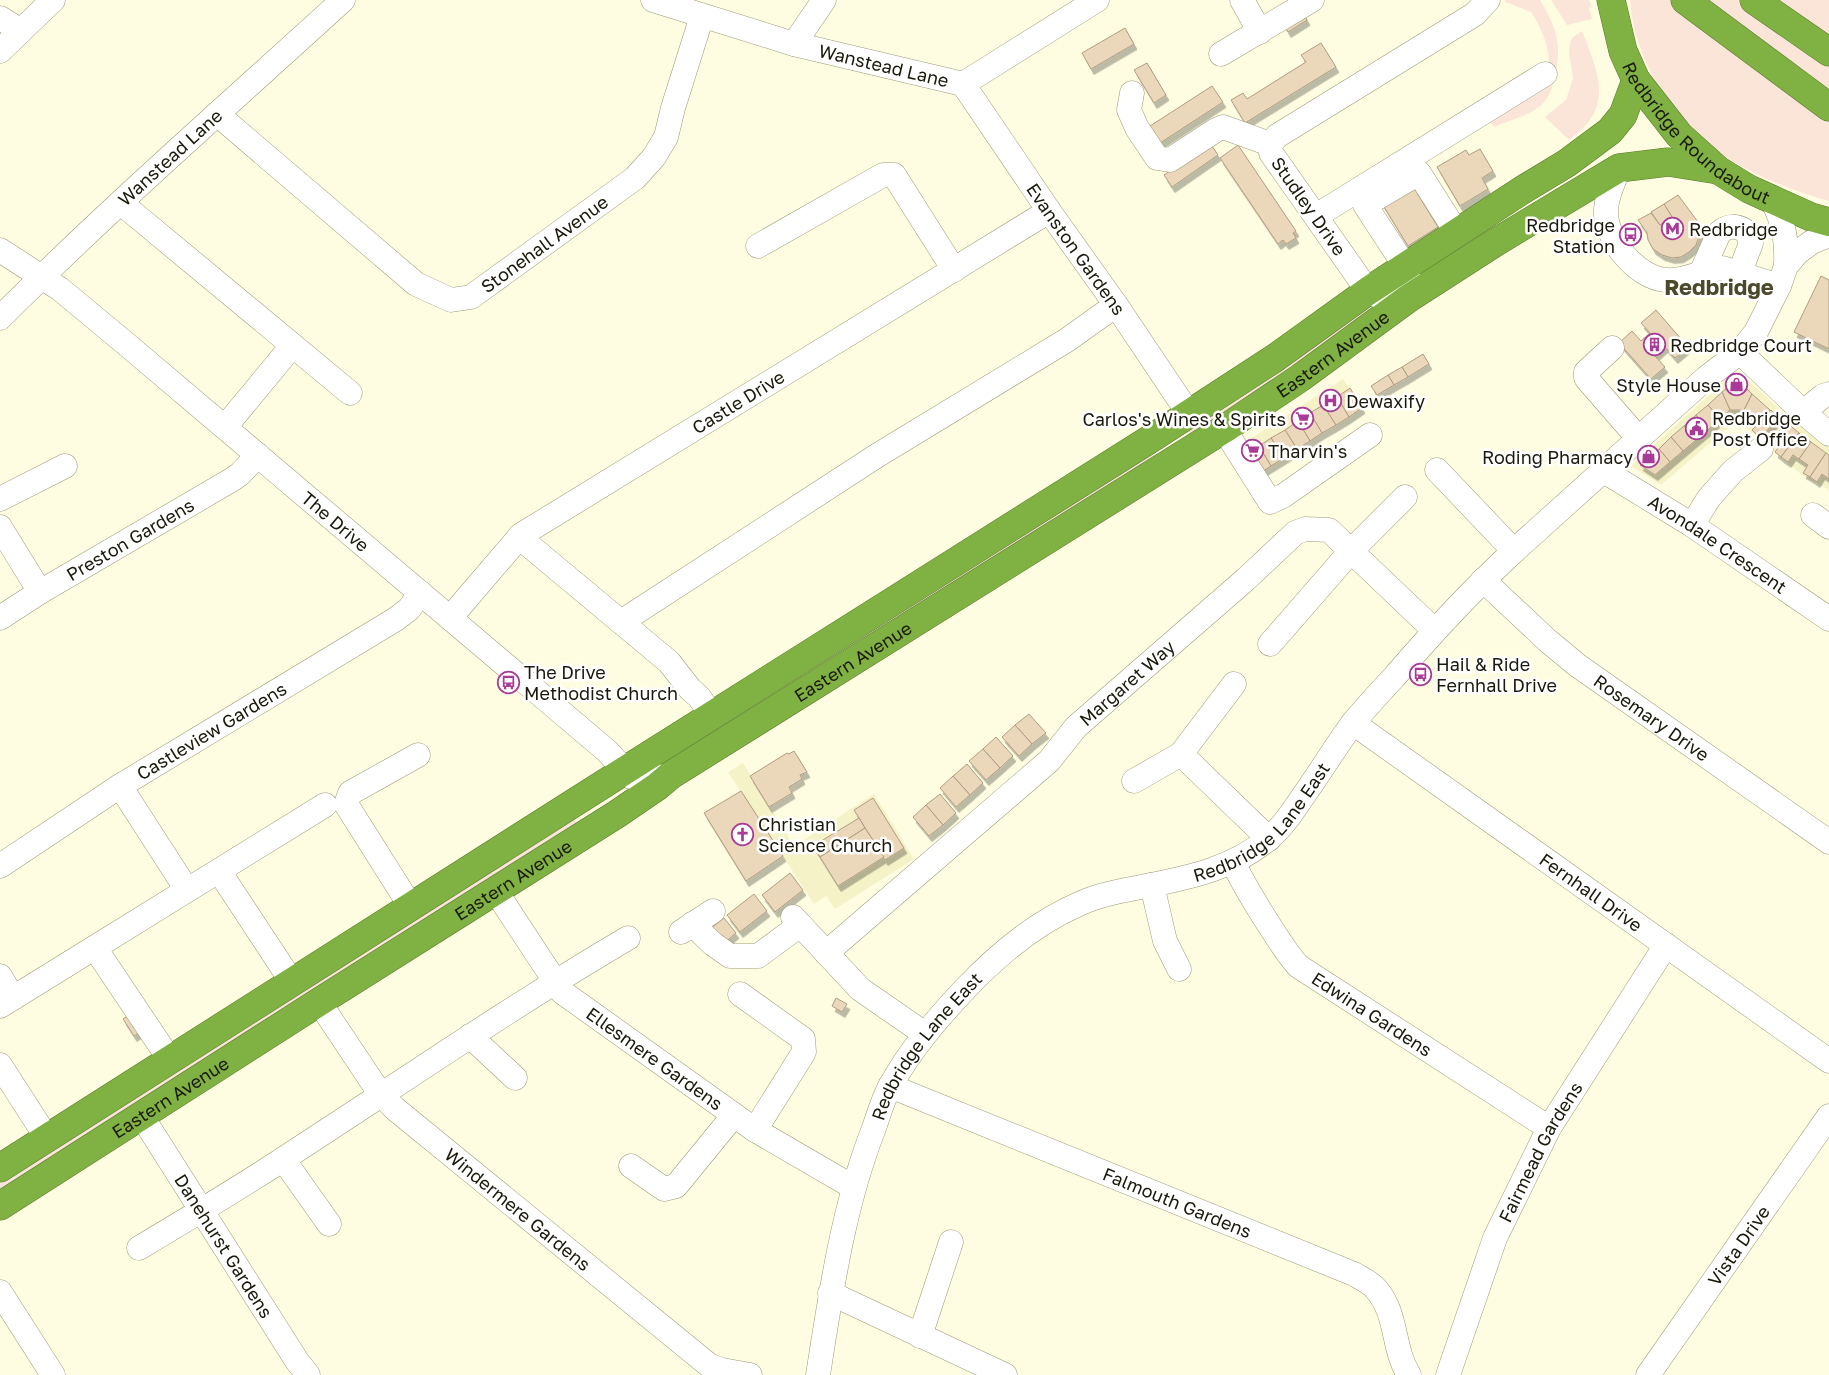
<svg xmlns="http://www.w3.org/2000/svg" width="1829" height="1375" font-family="'Golos Text',sans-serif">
  <defs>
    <filter id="shadow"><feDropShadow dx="3" dy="5.5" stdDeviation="0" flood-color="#0004"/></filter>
  </defs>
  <rect width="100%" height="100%" fill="#fffde1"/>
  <!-- built -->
  <g fill="#f5f2c7">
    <polygon points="1343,379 1362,408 1257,476 1238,447"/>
    <polygon points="1746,379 1786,415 1829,448 1829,490 1802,475 1737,420 1661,485 1631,466 1726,380"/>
    <polygon points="743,763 794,846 874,794 914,859 835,909 826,896 814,904 728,772"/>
  </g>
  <!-- green -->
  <g fill="#fbe5d8">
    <path d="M1505,0H1540C1557,29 1562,43 1555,76C1553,84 1551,94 1545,101C1534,115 1510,120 1494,127L1488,119L1548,74C1552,52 1543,30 1531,12L1505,2Z"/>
    <polygon points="1551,0 1589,0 1592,7 1589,8 1592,19 1567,25"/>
    <path d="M1630,0H1829V201C1792,191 1745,172 1714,149C1668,116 1634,56 1630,0Z"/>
    <path d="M1582,31C1599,74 1615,108 1569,140L1545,117L1566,100L1573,78L1569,52L1570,42L1573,37Z"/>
    <polygon points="1362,308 1370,310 1373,313 1192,439 1185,427"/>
    <polygon points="1152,449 1159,462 650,776 641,774"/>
    <polygon points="573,818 580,828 0,1196 0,1181"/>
  </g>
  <!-- building -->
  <g fill="#ebd7b9" stroke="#b09d81" filter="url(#shadow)">
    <polygon points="1302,11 1307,20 1288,32 1283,23"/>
    <polygon points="1125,28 1134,44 1091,69 1082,53"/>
    <polygon points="1321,43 1336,67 1245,123 1231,100 1243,93 1247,99 1306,62 1301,55"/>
    <polygon points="1147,63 1166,95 1154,103 1134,70"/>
    <polygon points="1212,86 1223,102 1157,145 1147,128"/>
    <polygon points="1210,143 1218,155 1172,187 1164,175"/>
    <polygon points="1238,145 1296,231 1293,233 1296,238 1286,244 1283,240 1278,244 1220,158"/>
    <polygon points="1480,149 1493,171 1482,178 1488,189 1460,206 1437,167 1466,150 1469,155"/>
    <polygon points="1411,183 1438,227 1408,246 1381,202"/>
    <polygon points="1678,195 1698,222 1700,234 1696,245 1689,252 1681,257 1672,258 1662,255 1653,249 1648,240 1647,233 1638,220 1651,213 1660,225 1672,217 1664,204"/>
    <polygon points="1664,204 1672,217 1660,225 1651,212"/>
    <polygon points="1821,276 1829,280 1829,349 1794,332"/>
    <polygon points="1656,310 1688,347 1675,358 1665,347 1655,356 1665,367 1651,379 1619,343 1632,331 1641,341 1650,333 1641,323"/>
    <polygon points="1423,354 1429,364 1408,377 1402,367"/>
    <polygon points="1402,367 1408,377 1394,385 1388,375"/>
    <polygon points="1388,375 1394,385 1377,395 1371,386"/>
    <polygon points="1731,385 1743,385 1752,394 1744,410 1730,410 1722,392"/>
    <polygon points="1350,388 1362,408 1349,417 1337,397"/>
    <polygon points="1722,392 1730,410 1720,419 1708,405"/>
    <polygon points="1752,394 1770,410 1757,422 1744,410"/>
    <polygon points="1337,397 1349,417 1336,425 1323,405"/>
    <polygon points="1323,405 1336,425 1322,433 1310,413"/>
    <polygon points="1708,405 1720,419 1708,430 1696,415"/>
    <polygon points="1771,410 1779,418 1760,438 1752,430"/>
    <polygon points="1310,413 1322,433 1310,441 1298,421"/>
    <polygon points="1696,415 1708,430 1696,440 1684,426"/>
    <polygon points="1298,421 1310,441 1297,449 1285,430"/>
    <polygon points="1786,422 1799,433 1781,457 1775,452 1780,445 1773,439"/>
    <polygon points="1684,426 1696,440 1683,451 1671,437"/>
    <polygon points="1285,430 1297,449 1284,458 1271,438"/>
    <polygon points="1799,433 1811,442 1799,459 1793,455 1788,462 1781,457"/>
    <polygon points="1671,437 1683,451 1670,462 1659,449"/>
    <polygon points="1271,438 1284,458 1271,466 1259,446"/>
    <polygon points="1811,442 1826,453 1810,477 1803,473 1808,465 1799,459"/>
    <polygon points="1259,446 1271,466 1257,475 1244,455"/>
    <polygon points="1659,449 1670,462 1655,475 1640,465"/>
    <polygon points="1826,453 1829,455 1829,479 1822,474 1817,482 1810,477"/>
    <polygon points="1029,714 1046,733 1032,744 1015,725"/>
    <polygon points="1015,725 1032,744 1019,756 1002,737"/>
    <polygon points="996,737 1013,756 1000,768 983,749"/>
    <polygon points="983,749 1000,768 986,780 969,761"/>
    <polygon points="794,751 807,772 800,775 802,779 789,787 792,793 769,807 750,776 787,753 789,754"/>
    <polygon points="967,764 983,783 970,795 953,776"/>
    <polygon points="953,776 970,795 956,807 940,788"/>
    <polygon points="741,791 783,856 746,881 704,813"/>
    <polygon points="940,794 956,813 943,825 926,805"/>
    <polygon points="873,798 904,848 885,860 854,810"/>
    <polygon points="926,805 943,825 929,836 913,817"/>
    <polygon points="859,818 865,828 820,857 813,846"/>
    <polygon points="865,828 884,857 838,886 820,857"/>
    <polygon points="790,873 803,890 775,912 762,895"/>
    <polygon points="754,894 767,911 740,932 727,915"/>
    <polygon points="724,918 736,933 723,944 710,929"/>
    <polygon points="836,998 847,1004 842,1012 832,1006"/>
    <polygon points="132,1013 143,1030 134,1036 123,1019"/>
  </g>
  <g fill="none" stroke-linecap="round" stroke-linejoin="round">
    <defs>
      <g id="minor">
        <path id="s1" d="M653,0L794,44L963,84L1097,0"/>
        <polyline points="1242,0 1260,32"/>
        <polyline points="0,18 21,31"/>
        <polyline points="794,44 824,0"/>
        <polyline points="0,51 53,0"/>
        <polyline points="1221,54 1312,0"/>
        <path id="s2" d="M963,84L1049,211L1116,305L1189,414"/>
        <polyline points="1132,93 1129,110 1137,128 1157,158 1170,160 1216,130 1223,127 1270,144"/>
        <path id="s3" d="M217,114L416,284L451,300L471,297L635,178L654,157L666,137L673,108L702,16"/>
        <path d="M1619,168C1614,181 1607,194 1606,209C1604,238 1636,278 1666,280C1686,282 1703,270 1722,268L1779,286"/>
        <path d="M1772,200C1784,223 1787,240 1786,266"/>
        <polyline points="121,203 350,393"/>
        <polyline points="1316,216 1545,74"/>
        <polyline points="758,246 883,175 894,175 954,270"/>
        <path id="s4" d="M0,250L60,289L125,343L607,751L631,777L642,780L671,775"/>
        <polyline points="1405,266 1365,205 1419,173 1457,233"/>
        <path d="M1701,273L1719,233C1728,225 1737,225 1747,232L1751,243L1740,272"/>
        <path d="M1415,285C1398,294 1386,303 1368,291L1271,153L1270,144L1277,136L1475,14L1488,0"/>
        <path id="s5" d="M0,318C110,208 228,105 343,0"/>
        <polyline points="1612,348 1586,372 1586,378 1639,439"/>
        <polyline points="1740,352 1803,412 1829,434"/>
        <polyline points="1803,412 1823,396 1829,394"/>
        <polyline points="225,427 292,346"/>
        <polyline points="1224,429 1270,502 1283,496 1370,435"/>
        <polyline points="1437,470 1514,551"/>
        <path id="s6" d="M1604,471L1692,525L1829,619"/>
        <polyline points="0,499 65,466"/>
        <polyline points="1813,515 1829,527"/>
        <polyline points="1692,525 1709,498 1733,471 1761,449"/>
        <polyline points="0,527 40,592"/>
        <polyline points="519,537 669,662 690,689 699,697 712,715"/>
        <path id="s7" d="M1483,580L1548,641L1577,665L1829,842"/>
        <path id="s8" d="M0,618L40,592L233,479L240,474L258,455"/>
        <path id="s9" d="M450,618L521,535L1049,211"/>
        <polyline points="621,622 878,455 1067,340 1116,305"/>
        <polyline points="1270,644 1351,551 1405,497"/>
        <path id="s10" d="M1353,723L1829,1061"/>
        <polyline points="1181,754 1269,839"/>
        <polyline points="1134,781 1181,754 1234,684"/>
        <polyline points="120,786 187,890"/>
        <path id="s11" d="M1233,862C1242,882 1253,899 1264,917C1275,934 1285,951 1298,966L1549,1128"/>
        <path id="s12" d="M0,866L120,786L396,619L409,609L421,593"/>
        <polyline points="219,871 292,982"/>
        <polyline points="1152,885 1165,941 1179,969"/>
        <path id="s13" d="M495,890L562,992L755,1130L853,1187"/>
        <polyline points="411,907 346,804 350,793 418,755"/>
        <polyline points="793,917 860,989 925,1034"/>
        <polyline points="692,924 713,944 730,956 758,956 800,925"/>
        <polyline points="681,932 713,911"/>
        <polyline points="95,948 170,1060"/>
        <path id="s14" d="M826,953L1049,761L1076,727L1245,580L1295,533L1305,529L1329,530L1434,630"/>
        <polyline points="0,976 13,998"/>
        <polyline points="740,994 803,1039 804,1052 755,1130"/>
        <path id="s15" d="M319,1002L377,1089L394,1108L710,1366L722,1370L750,1375"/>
        <polyline points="0,1006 325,805"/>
        <polyline points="470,1036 515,1078"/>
        <polyline points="0,1065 47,1138"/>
        <path id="s16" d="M890,1086L1354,1274C1361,1278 1371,1283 1376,1289C1398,1314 1392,1348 1409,1375"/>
        <path id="s17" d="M141,1115L297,1361L308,1375"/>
        <polyline points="283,1159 329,1224"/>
        <polyline points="631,1166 664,1189 676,1186 734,1115"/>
        <path d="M139,1248C191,1217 243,1186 294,1152C405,1080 514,1005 628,938"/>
        <polyline points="0,1292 53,1375"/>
        <polyline points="830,1293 1005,1375"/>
        <polyline points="920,1336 951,1242"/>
        <path id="s18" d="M818,1375C831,1292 843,1207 874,1128C879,1114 883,1098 891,1085C910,1050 937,1019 964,990C997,955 1035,923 1079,904C1102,893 1127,890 1151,885C1192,877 1235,867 1268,839C1283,827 1293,811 1304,795C1321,771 1336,746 1353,723C1366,707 1381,691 1395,676C1433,632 1472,590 1514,551L1706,378L1740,352L1756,332L1779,286L1786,266L1798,252L1812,242L1829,235"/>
        <path id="s19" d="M1448,1375L1495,1238L1549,1128L1666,945"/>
        <path id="s20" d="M1648,1375L1829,1116"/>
      </g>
      <g id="highway">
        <path id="s21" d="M1611,0L1623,51L1636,80L1679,135L1718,170L1749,189L1811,217L1829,222"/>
        <polyline points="1685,0 1829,107"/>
        <polyline points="1754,0 1829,52"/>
        <polyline points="0,1168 635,764 1155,436 1275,358 1368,291 1524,189 1567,163 1610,131 1623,115 1636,80"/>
        <path id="s22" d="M0,1206L319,1002L617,814L658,786L671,775L1224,429L1300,378L1409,298L1496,242L1619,168L1668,162L1718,170"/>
      </g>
    </defs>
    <!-- minor casing -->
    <use href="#minor" stroke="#9c9979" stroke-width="25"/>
    <!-- highway casing -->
    <use href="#highway" stroke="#5c7c30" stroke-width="29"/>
    <!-- minor -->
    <use href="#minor" stroke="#fff" stroke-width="24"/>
    <!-- highway -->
    <use href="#highway" stroke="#80b143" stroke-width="28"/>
  </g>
  <!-- icons -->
  <defs>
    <symbol id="metro-ring" viewBox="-11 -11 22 22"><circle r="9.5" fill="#fff" stroke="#a83a98" stroke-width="1.5"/><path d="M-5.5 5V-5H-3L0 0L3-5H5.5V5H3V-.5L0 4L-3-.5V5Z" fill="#a83a98"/></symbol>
    <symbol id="bus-ring" viewBox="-11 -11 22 22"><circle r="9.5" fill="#fff" stroke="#a83a98" stroke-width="1.5"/><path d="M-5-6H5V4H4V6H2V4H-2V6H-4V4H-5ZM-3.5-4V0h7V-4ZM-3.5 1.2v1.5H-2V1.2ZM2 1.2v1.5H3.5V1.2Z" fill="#a83a98"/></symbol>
    <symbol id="building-ring" viewBox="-11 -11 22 22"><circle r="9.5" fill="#fff" stroke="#a83a98" stroke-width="1.5"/><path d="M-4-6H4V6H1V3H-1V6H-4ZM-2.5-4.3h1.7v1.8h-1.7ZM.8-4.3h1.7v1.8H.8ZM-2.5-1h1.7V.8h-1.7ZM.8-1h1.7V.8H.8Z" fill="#a83a98"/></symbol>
    <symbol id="shop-ring" viewBox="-11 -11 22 22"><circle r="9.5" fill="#fff" stroke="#a83a98" stroke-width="1.5"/><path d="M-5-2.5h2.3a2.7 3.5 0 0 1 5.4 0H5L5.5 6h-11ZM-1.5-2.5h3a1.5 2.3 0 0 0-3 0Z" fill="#a83a98"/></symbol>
    <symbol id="hospital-ring" viewBox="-11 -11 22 22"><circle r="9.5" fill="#fff" stroke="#a83a98" stroke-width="1.5"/><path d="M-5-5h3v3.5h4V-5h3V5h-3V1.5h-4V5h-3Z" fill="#a83a98"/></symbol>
    <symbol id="supermarket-ring" viewBox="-11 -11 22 22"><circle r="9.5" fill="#fff" stroke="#a83a98" stroke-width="1.5"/><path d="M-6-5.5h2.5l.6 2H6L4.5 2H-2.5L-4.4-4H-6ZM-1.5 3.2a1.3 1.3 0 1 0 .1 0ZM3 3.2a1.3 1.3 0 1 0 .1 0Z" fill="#a83a98"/></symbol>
    <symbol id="civic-ring" viewBox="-11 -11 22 22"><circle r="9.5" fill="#fff" stroke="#a83a98" stroke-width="1.5"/><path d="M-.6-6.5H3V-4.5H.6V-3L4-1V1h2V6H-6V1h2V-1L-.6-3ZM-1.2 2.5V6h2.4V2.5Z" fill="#a83a98"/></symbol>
    <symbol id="church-ring" viewBox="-11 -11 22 22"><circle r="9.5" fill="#fff" stroke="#a83a98" stroke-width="1.5"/><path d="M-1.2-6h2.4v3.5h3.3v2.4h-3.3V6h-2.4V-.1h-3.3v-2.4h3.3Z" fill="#a83a98"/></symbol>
  </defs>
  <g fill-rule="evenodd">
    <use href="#metro-ring" x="1660" y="216" width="25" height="25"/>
    <use href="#bus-ring" x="1618" y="222" width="25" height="25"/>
    <use href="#building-ring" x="1642" y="332" width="25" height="25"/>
    <use href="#shop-ring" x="1724" y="372" width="25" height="25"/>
    <use href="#hospital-ring" x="1318" y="388" width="25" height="25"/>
    <use href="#supermarket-ring" x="1290" y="406" width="25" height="25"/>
    <use href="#civic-ring" x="1684" y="416" width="25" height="25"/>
    <use href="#supermarket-ring" x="1240" y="438" width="25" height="25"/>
    <use href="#shop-ring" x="1636" y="444" width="25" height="25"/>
    <use href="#bus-ring" x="1408" y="662" width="25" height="25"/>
    <use href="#bus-ring" x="496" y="670" width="25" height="25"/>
    <use href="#church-ring" x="730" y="822" width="25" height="25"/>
  </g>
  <g text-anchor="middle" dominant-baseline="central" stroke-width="5" stroke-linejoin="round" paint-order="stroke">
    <!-- street labels -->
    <g font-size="18" fill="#1a190c" stroke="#fff">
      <text stroke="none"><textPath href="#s1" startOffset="240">Wanstead Lane</textPath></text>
      <text stroke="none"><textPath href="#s21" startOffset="165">Redbridge Roundabout</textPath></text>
      <text stroke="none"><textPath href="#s5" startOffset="234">Wanstead Lane</textPath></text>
      <text transform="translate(1309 206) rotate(55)">Studley Drive</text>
      <text stroke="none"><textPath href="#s3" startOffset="411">Stonehall Avenue</textPath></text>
      <text stroke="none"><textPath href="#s2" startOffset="200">Evanston Gardens</textPath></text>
      <text stroke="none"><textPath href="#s22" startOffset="1582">Eastern Avenue</textPath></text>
      <text stroke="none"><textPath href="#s9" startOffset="364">Castle Drive</textPath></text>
      <text stroke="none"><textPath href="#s4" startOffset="432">The Drive</textPath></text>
      <text stroke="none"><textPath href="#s8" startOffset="152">Preston Gardens</textPath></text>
      <text stroke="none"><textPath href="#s6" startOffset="135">Avondale Crescent</textPath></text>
      <text stroke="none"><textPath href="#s22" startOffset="1012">Eastern Avenue</textPath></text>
      <text stroke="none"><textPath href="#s14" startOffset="405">Margaret Way</textPath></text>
      <text stroke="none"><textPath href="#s7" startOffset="218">Rosemary Drive</textPath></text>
      <text stroke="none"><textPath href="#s12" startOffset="251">Castleview Gardens</textPath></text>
      <text stroke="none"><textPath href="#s18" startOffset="772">Redbridge Lane East</textPath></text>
      <text stroke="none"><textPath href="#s22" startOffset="608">Eastern Avenue</textPath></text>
      <text stroke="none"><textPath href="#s10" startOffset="292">Fernhall Drive</textPath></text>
      <text stroke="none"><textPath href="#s11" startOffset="211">Edwina Gardens</textPath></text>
      <text stroke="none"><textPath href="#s18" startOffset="352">Redbridge Lane East</textPath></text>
      <text stroke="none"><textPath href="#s13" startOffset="236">Ellesmere Gardens</textPath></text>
      <text stroke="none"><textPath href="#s22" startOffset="202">Eastern Avenue</textPath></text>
      <text stroke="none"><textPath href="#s19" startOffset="242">Fairmead Gardens</textPath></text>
      <text stroke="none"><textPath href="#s16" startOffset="310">Falmouth Gardens</textPath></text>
      <text stroke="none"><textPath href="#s15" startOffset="290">Windermere Gardens</textPath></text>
      <text stroke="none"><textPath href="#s17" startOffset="155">Danehurst Gardens</textPath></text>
      <text stroke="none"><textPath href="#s20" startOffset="158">Vista Drive</textPath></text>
    </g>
    <!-- poi labels -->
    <g font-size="18" fill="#1a190c" stroke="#fff" text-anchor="start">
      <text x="1615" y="225" text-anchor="end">Redbridge<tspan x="1615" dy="21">Station</tspan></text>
      <text x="1689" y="229">Redbridge</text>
      <text x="1670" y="345">Redbridge Court</text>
      <text x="1721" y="385" text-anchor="end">Style House</text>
      <text x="1346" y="401">Dewaxify</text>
      <text x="1712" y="418">Redbridge<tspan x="1712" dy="21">Post Office</tspan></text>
      <text x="1286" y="419" text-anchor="end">Carlos's Wines &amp; Spirits</text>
      <text x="1268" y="451">Tharvin's</text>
      <text x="1633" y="457" text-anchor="end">Roding Pharmacy</text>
      <text x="1436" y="664">Hail &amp; Ride<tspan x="1436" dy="21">Fernhall Drive</tspan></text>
      <text x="524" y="672">The Drive<tspan x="524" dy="21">Methodist Church</tspan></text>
      <text x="758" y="824">Christian<tspan x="758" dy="21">Science Church</tspan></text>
    </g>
    <!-- district labels -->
    <g font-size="22" font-weight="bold" fill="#4b492b" stroke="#fff">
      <text x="1719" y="286">Redbridge</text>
    </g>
  </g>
</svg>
